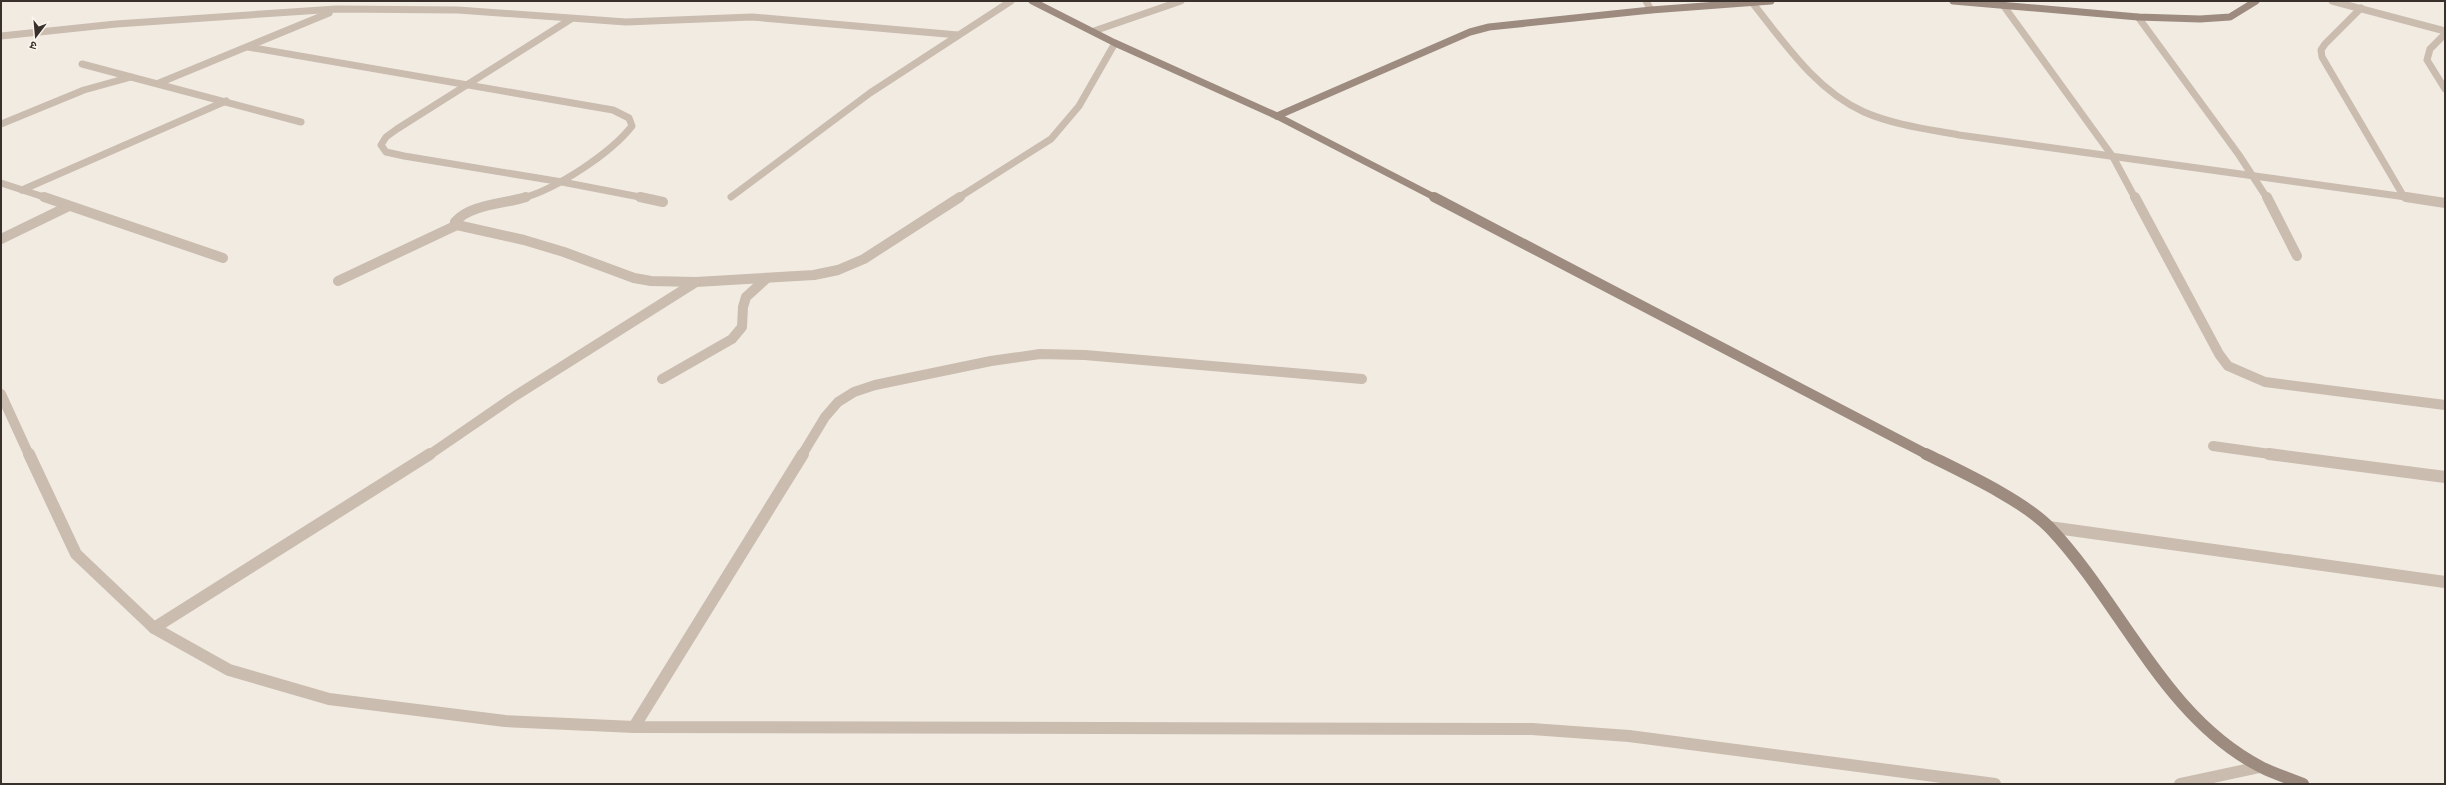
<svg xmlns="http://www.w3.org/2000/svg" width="2446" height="785" font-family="'PT Sans','Noto Sans Devanagari',sans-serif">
  <rect width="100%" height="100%" fill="#f2ebe2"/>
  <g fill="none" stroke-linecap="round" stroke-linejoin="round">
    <!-- lane -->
    <polyline stroke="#cabcae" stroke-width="7" points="1094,31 1181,1"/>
    <!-- street-far2 -->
    <g stroke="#cabcae" stroke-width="7">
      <polyline points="1646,1 1651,10"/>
      <path d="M1751,1C1783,41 1815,90 1864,112C1894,125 1927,129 1959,135L2413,198"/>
      <polyline points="2332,1 2445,31"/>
      <polyline points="2003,5 2113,157 2135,198"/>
      <polyline points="2361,8 2325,44 2321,50 2322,57 2404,197"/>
      <polyline points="2138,17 2239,155 2267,198"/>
      <polyline points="571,19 397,129 386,137 381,145 386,152 404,156 562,182 645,198"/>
      <polyline points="2445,34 2430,49 2427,60 2445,89"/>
      <polyline points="1,36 116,24 336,9 458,10 626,22 752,17 958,35"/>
      <path d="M248,47L613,110L629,118L632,126C610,154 556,189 523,198"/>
      <polyline points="82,64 301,122"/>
      <polyline points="159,83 329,13"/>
      <polyline points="1,124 84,90 131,77"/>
      <polyline points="1,183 47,198"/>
      <polyline points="22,190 226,101"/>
      <polyline points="731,197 870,93 1011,1"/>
      <polyline points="958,198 1051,139 1079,106 1115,43"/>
    </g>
    <!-- street-far1 -->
    <g stroke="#cabcae" stroke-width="10">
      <polyline points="44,197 223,258"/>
      <path d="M526,197C505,204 470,204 455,222L457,225L524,240L564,252L634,278L651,281L696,282L814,275L838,270L864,259L960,197"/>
      <polyline points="640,197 663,202"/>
      <polyline points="2135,197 2219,354 2228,366 2265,382 2445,405"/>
      <polyline points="2267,197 2297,256"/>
      <polyline points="2406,197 2445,203"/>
      <polyline points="1,239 69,206"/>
      <polyline points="338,281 457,225"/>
      <polyline points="662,379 732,339 742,327 743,307 746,297 767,278"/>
      <polyline points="1,394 29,455"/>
      <polyline points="2213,446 2277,455"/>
      <polyline points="429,455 515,396 696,282"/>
      <polyline points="802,455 825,417 838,402 854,392 875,385 991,361 1040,354 1085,355 1362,379"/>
    </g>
    <!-- street -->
    <g stroke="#cabcae" stroke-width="12">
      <polyline points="29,454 76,554 154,628 229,670 329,699 505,721 634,727 1532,729 1629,736 1995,784"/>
      <polyline points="2269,454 2445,477"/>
      <polyline points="2049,527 2445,582"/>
      <polyline points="154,628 430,454"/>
      <polyline points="634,727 803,454"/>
      <polyline points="2180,784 2260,767"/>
    </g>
    <!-- secondary-far2 -->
    <g stroke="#9d8b7f" stroke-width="7">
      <polyline points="1032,1 1115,43 1277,116 1436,198"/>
      <polyline points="1953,1 2138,17 2200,19 2230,17 2256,1"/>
      <polyline points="1277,116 1470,32 1489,27 1651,10 1771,1"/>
    </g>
    <!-- secondary-far1 -->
    <polyline stroke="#9d8b7f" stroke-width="10" points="1434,197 1928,455"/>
    <!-- secondary -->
    <path stroke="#9d8b7f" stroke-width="12" d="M1926,454C1962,472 2023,500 2050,528C2122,604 2164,717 2261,767C2274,774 2289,778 2303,784"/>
  </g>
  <!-- border -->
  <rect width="2446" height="785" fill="none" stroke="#39302c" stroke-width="4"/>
  <!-- north arrow -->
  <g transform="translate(36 36) rotate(196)" stroke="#faf5ee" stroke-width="3" paint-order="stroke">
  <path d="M0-3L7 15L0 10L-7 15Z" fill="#39302c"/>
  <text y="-6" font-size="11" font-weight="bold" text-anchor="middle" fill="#39302c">उ</text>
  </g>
</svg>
